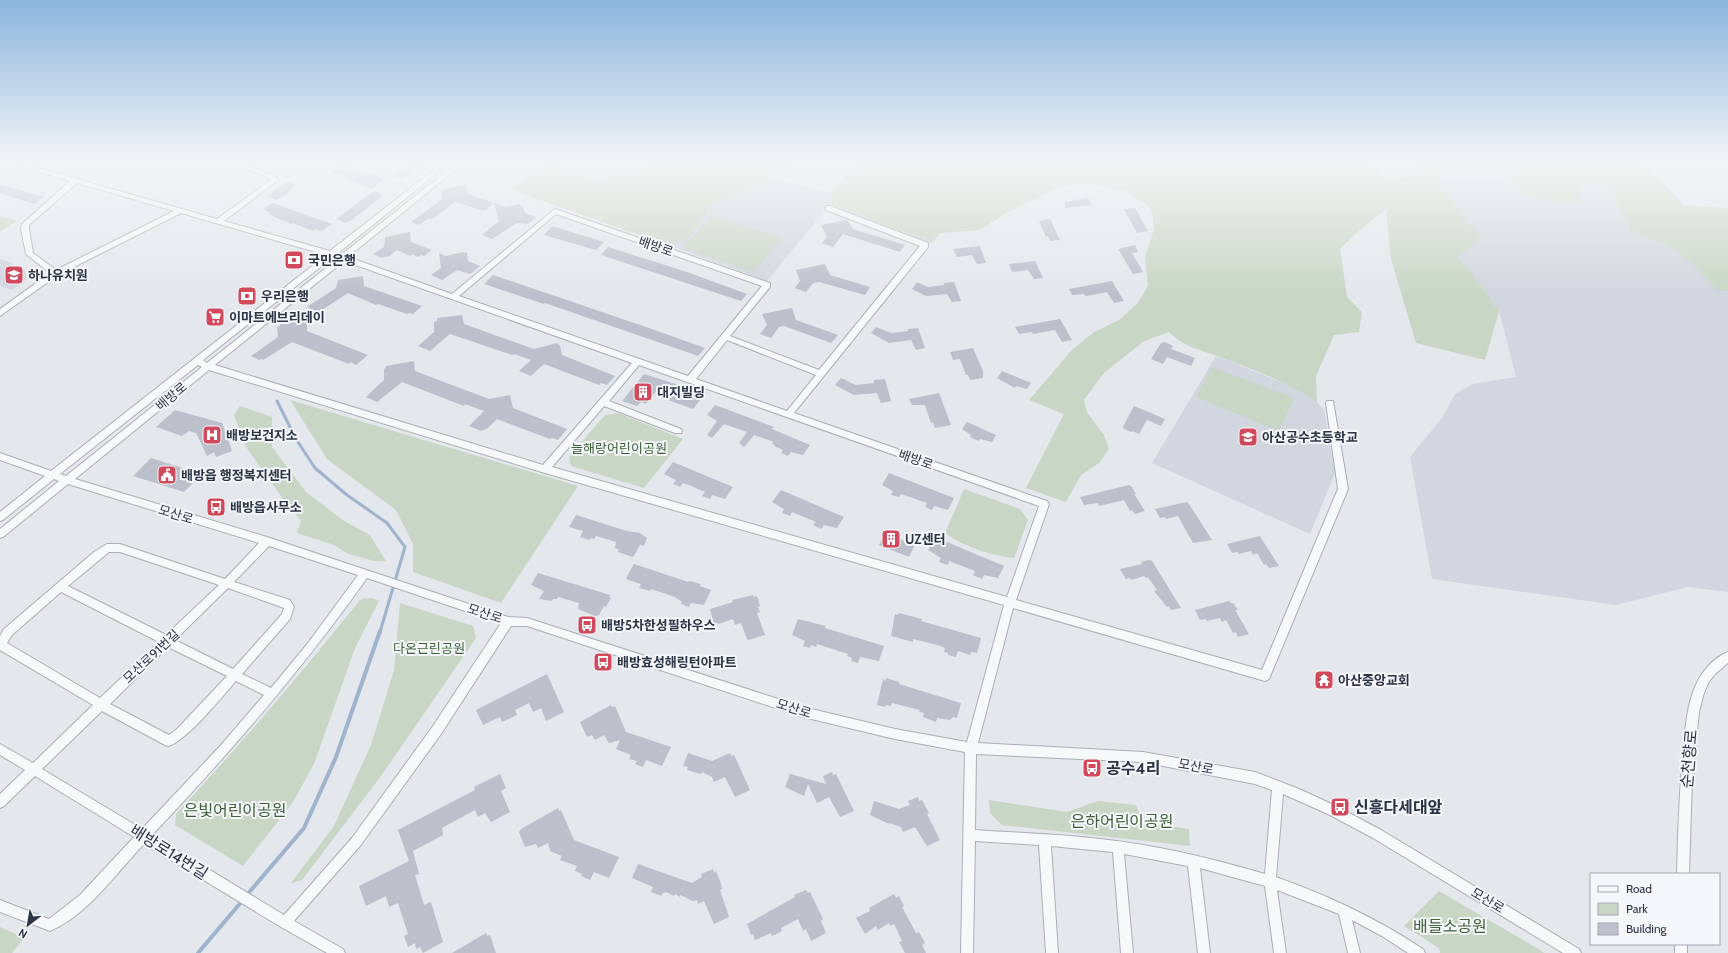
<svg xmlns="http://www.w3.org/2000/svg" width="1728" height="953" font-family="Cabin,'Noto Sans KR',sans-serif">
  <rect width="100%" height="100%" fill="#e4e7ec"/>
  <!-- built -->
  <g fill="#d2d6de">
    <polygon points="1450,161 1467,161 1476,168 1491,172 1501,170 1578,204 1579,186 1585,183 1608,187 1611,190 1631,231 1670,246 1689,261 1718,290 1728,291 1728,592 1688,587 1616,605 1432,579 1410,457 1442,418 1455,394 1473,384 1516,377 1499,311 1478,281 1458,257 1435,180"/>
    <polygon points="771,177 830,193 834,199 767,281 670,246 689,238 706,214 708,207 748,190"/>
    <polygon points="0,259 12,263 15,267 26,271 26,279 12,290 0,286"/>
    <polygon points="1216,356 1298,389 1317,402 1324,410 1335,473 1310,534 1152,463"/>
  </g>
  <!-- green -->
  <g fill="#c9d6c5">
    <polygon points="549,161 555,161 588,181 607,179 657,161 802,161 748,190 708,207 706,214 689,238 670,246 512,190"/>
    <path d="M860,161H1348L1373,167L1388,180L1419,175L1409,161H1450L1435,180L1481,238L1458,257L1478,281L1499,311L1485,360L1416,343L1391,259L1386,209L1354,235L1340,249L1347,297L1362,312L1359,332L1334,335L1316,376L1317,402C1287,381 1251,369 1217,356C1198,349 1184,347 1169,332L1144,341L1104,373L1084,400L1087,412L1104,435L1109,449L1099,463L1081,475L1066,502L1026,488L1064,414L1029,400L1071,351L1094,332L1119,320L1137,304L1148,286L1145,257L1154,230L1153,216L1149,206L1124,191L1086,183L1059,187L1006,213L980,230L940,233L932,243L829,204L834,199L830,193Z"/>
    <path d="M1467,161H1637L1643,163L1685,206L1728,208V291H1718L1689,261L1670,246L1631,231L1611,190L1608,187L1585,183L1579,186L1578,204L1529,197L1513,187L1510,174C1498,169 1499,173 1489,172C1480,170 1474,167 1467,161Z"/>
    <polygon points="0,216 17,221 0,232"/>
    <polygon points="711,217 782,238 754,272 683,248"/>
    <polygon points="1212,367 1294,398 1279,431 1196,397"/>
    <polygon points="290,400 578,486 501,603 413,572 413,544 396,510 327,459"/>
    <polygon points="240,406 272,417 272,447 306,492 344,521 370,535 386,561 374,561 346,553 334,545 297,533 301,520 291,510 246,447 234,415"/>
    <polygon points="618,413 683,439 644,488 571,466 569,457 605,415"/>
    <path d="M964,489L1020,509L1028,520L1014,558C990,555 964,547 945,533Z"/>
    <path d="M364,598H372L379,601L355,648L314,764L293,802L243,866L175,825L176,814C240,745 301,674 360,600Z"/>
    <polygon points="400,603 473,626 476,638 381,776 302,880 291,883 334,826 371,745 394,670"/>
    <polygon points="989,800 1067,812 1098,801 1136,805 1143,822 1189,829 1190,846 1002,825 990,813"/>
    <polygon points="1439,891 1542,951 1544,953 1440,953 1439,948 1404,926"/>
    <polygon points="0,927 24,938 12,953 0,953"/>
  </g>
  <g fill="none" stroke-linecap="round" stroke-linejoin="round">
    <!-- stream-far1 -->
    <polyline stroke="#9fb4cc" stroke-width="3" points="277,401 296,439 315,468 347,495 387,523 405,547 380,632"/>
    <!-- stream -->
    <g stroke="#9fb4cc" stroke-width="4">
      <polyline points="246,896 304,828 336,757 380,631"/>
      <polyline points="198,953 243,900"/>
    </g>
  </g>
  <!-- building -->
  <g fill="#bbc0ca">
    <polygon points="413,161 429,161 402,179 393,176"/>
    <polygon points="342,165 356,169 384,179 372,189 332,172"/>
    <polygon points="288,181 296,185 289,191 291,191 277,200 267,196"/>
    <polygon points="0,184 44,197 34,204 0,193"/>
    <polygon points="463,185 466,186 468,194 494,203 486,210 480,210 455,202 432,219 429,218 419,225 411,222 442,199 441,192 444,191 444,189"/>
    <polygon points="374,191 383,195 382,197 350,221 346,223 336,219"/>
    <polygon points="1088,198 1092,205 1065,208 1065,202"/>
    <polygon points="273,203 309,216 332,224 322,231 315,229 313,231 293,223 291,224 268,214 270,213 263,209"/>
    <polygon points="494,203 506,207 519,204 522,205 525,213 536,217 528,224 517,223 492,239 482,235 499,221"/>
    <polygon points="1135,208 1148,231 1137,233 1124,209"/>
    <polygon points="1050,219 1060,240 1050,241 1048,236 1046,237 1039,221"/>
    <polygon points="847,220 853,229 905,245 900,252 843,234 833,247 822,243 827,237 821,225"/>
    <polygon points="552,226 604,242 596,250 544,235"/>
    <polygon points="410,232 411,242 432,250 424,256 421,255 418,257 412,254 410,256 397,250 388,257 386,256 382,258 373,254 384,247 385,237"/>
    <polygon points="1135,245 1138,252 1132,253 1143,272 1133,274 1118,249"/>
    <polygon points="980,246 986,263 977,264 972,255 957,257 953,249"/>
    <polygon points="608,247 687,272 747,294 741,301 601,255"/>
    <polygon points="463,252 467,253 468,261 480,266 470,274 457,270 442,280 431,275 441,268 439,253 446,256"/>
    <polygon points="1035,261 1043,278 1034,279 1028,270 1012,272 1009,264"/>
    <polygon points="825,264 830,275 870,287 865,295 819,282 813,283 806,292 795,288 800,281 796,270"/>
    <polygon points="493,275 649,328 705,348 698,356 545,303 544,304 484,284"/>
    <polygon points="363,276 364,286 422,306 413,314 409,313 407,314 378,304 376,305 348,293 319,312 317,312 307,307 336,288 338,280"/>
    <polygon points="1112,281 1124,301 1114,303 1107,292 1086,296 1084,294 1072,295 1069,289"/>
    <polygon points="917,282 928,287 944,285 944,283 954,282 961,301 952,302 947,294 926,296 912,289"/>
    <polygon points="792,308 796,320 838,335 831,343 784,326 779,327 771,338 760,334 767,325 762,314"/>
    <polygon points="462,315 464,324 534,349 557,343 560,346 562,355 615,376 607,385 601,383 599,385 544,364 531,376 519,371 531,360 514,354 512,355 450,334 430,351 418,346 434,332 434,322 437,321 437,318"/>
    <polygon points="1060,319 1072,340 1062,342 1055,330 1033,334 1032,332 1019,334 1015,327"/>
    <polygon points="307,320 307,331 368,355 356,365 351,362 349,364 292,342 263,360 261,359 259,360 251,356 278,337 277,327 280,326 280,324"/>
    <polygon points="876,327 891,333 908,331 908,329 918,328 925,348 916,350 911,340 889,343 871,333"/>
    <polygon points="1165,342 1173,346 1171,349 1195,358 1191,366 1167,357 1163,364 1151,359 1161,343"/>
    <polygon points="973,348 983,371 983,378 970,380 968,375 966,375 960,359 953,360 950,352"/>
    <polygon points="414,361 415,371 489,399 510,395 513,408 567,429 558,440 552,438 550,439 497,419 488,428 481,431 469,426 484,411 465,404 464,406 402,382 377,402 366,397 384,380 384,369 386,368 386,366"/>
    <polygon points="1002,371 1031,383 1027,389 1016,386 1015,388 997,378"/>
    <polygon points="644,374 679,385 704,395 693,409 668,400 672,394 658,389 646,404 641,402 637,406 622,401"/>
    <polygon points="841,378 856,385 874,383 874,380 885,379 891,401 881,403 877,393 854,395 835,385"/>
    <polygon points="939,393 951,425 935,428 933,422 931,423 925,405 912,405 909,399"/>
    <polygon points="715,405 774,427 772,429 810,445 803,455 791,452 788,456 781,453 783,450 776,447 772,443 774,442 754,435 744,447 739,443 747,432 724,424 712,438 707,435 717,421 707,415"/>
    <polygon points="1134,406 1165,419 1161,426 1147,420 1139,434 1132,431 1131,432 1124,429 1123,427"/>
    <polygon points="175,410 222,423 232,451 216,457 214,452 207,456 196,433 189,431 182,436 156,427"/>
    <polygon points="967,422 996,435 992,442 980,439 979,441 970,437 971,435 962,429"/>
    <polygon points="151,458 202,474 184,492 133,476"/>
    <polygon points="673,462 733,487 725,499 712,495 710,499 702,496 705,492 689,485 683,483 680,487 673,484 676,480 664,474"/>
    <polygon points="889,473 954,498 948,510 934,506 932,510 925,507 927,503 901,494 899,497 891,495 893,491 882,485"/>
    <polygon points="1129,485 1132,487 1136,494 1134,494 1145,511 1135,514 1132,510 1130,511 1124,500 1099,506 1098,503 1084,505 1080,497"/>
    <polygon points="781,490 844,517 837,528 824,525 821,529 813,525 816,522 799,515 792,512 790,516 782,513 784,509 772,502"/>
    <polygon points="1187,502 1189,504 1212,540 1193,543 1178,516 1166,519 1165,517 1160,518 1155,509"/>
    <polygon points="576,515 627,531 640,533 647,538 644,546 640,545 633,557 618,552 619,550 615,548 616,542 596,536 594,539 591,538 589,540 580,537 583,531 569,527"/>
    <polygon points="885,533 915,545 909,557 879,545"/>
    <polygon points="1260,536 1261,538 1279,566 1269,568 1266,564 1264,565 1257,553 1253,555 1251,551 1239,554 1237,552 1232,553 1227,544"/>
    <polygon points="935,537 1004,566 998,578 984,575 982,579 973,575 975,571 957,564 949,561 948,565 939,562 941,558 928,550"/>
    <polygon points="1149,560 1152,561 1181,608 1171,610 1169,606 1167,607 1154,591 1157,590 1148,577 1146,578 1144,576 1131,580 1130,578 1126,579 1120,569 1142,564 1141,562"/>
    <polygon points="634,564 688,582 689,581 701,584 700,586 711,590 704,605 691,603 689,607 681,604 682,602 675,597 651,589 650,591 639,588 641,584 628,580 626,578"/>
    <polygon points="538,573 610,595 609,597 611,598 606,607 604,606 599,615 595,616 578,609 579,603 558,597 557,599 553,599 552,601 539,599 544,591 531,585"/>
    <polygon points="753,595 754,597 757,596 760,606 758,607 760,612 757,613 765,635 749,640 747,639 741,623 735,625 733,619 718,624 717,623 714,624 710,609 733,602 732,600"/>
    <polygon points="1229,601 1231,603 1233,603 1238,610 1235,610 1249,634 1238,637 1236,632 1233,633 1226,620 1222,622 1220,618 1207,621 1205,619 1200,620 1195,610"/>
    <polygon points="899,613 922,619 921,621 981,638 977,653 971,652 970,655 958,651 956,657 948,655 948,653 944,652 945,648 941,646 913,639 913,642 891,636 895,614 898,615"/>
    <polygon points="798,619 826,626 825,628 884,646 879,661 860,657 858,663 851,661 852,658 847,656 848,654 817,644 816,647 811,645 810,648 803,646 805,641 792,635"/>
    <polygon points="547,674 564,712 546,721 541,708 533,712 529,703 515,710 517,715 502,722 500,717 483,725 476,710"/>
    <polygon points="886,678 899,682 899,684 961,703 957,718 953,717 950,720 937,718 936,722 923,717 924,713 919,712 920,710 892,703 891,706 886,705 885,707 877,705 883,679 886,681"/>
    <polygon points="611,705 612,707 615,706 626,732 671,747 662,766 646,760 643,767 635,764 637,761 629,759 631,755 616,749 620,740 609,743 604,735 595,740 592,735 587,737 580,722"/>
    <polygon points="688,753 712,761 730,753 731,756 734,755 750,790 735,797 725,777 714,782 712,777 702,772 701,774 687,770 688,767 683,766"/>
    <polygon points="832,772 833,775 836,774 854,811 840,817 829,797 817,803 808,784 804,796 785,787 790,774 826,784 823,776"/>
    <polygon points="500,774 506,788 501,791 510,812 491,822 485,813 478,817 475,810 442,828 443,835 413,851 419,874 415,875 424,905 431,902 443,942 423,953 420,947 416,949 415,943 408,947 404,936 408,934 398,903 389,907 386,896 366,906 359,886 409,861 398,830 475,790 474,787"/>
    <polygon points="918,797 919,801 922,800 929,813 927,814 940,840 927,846 915,827 903,832 901,827 889,823 889,824 870,815 874,801 899,809 910,805 908,801"/>
    <polygon points="558,808 559,811 561,810 574,840 619,857 609,878 594,872 590,880 581,876 582,874 575,871 577,866 560,860 562,856 550,851 548,843 538,848 536,844 525,847 519,832 521,829"/>
    <polygon points="638,864 692,883 702,877 701,874 713,869 714,873 716,871 721,884 722,889 720,890 729,917 714,924 704,901 698,904 697,900 693,901 680,895 680,897 675,894 674,896 666,892 663,893 661,896 651,892 653,887 632,878"/>
    <polygon points="806,890 808,893 810,892 823,919 821,921 826,933 811,941 806,929 803,931 798,919 781,928 782,931 772,936 771,933 755,940 753,934 751,935 747,924 795,897 794,895"/>
    <polygon points="894,894 896,898 899,896 904,906 902,907 916,933 919,932 925,943 922,945 926,953 905,953 899,942 902,941 894,924 890,926 889,923 878,930 876,926 865,934 856,918 870,911 869,908"/>
    <polygon points="486,933 487,936 490,935 496,953 452,953"/>
  </g>
  <g fill="none" stroke-linecap="round" stroke-linejoin="round">
    <defs>
      <g id="minor">
        <path d="M4,161H14L217,219L272,179L226,161H235L277,177L278,180L224,221L330,251L445,161H452L337,254L341,255L459,161H466L348,257L452,294L555,209L770,283V287L730,336L819,370L920,246L826,210V206H830L928,243V247L794,413L1047,501L1049,504L1016,600L1262,670L1338,489L1326,403L1327,401H1333L1348,489L1269,679L1265,681L1013,608L978,743L1143,752L1255,772L1299,789L1336,806L1381,830L1579,949L1581,953H1563L1373,838L1328,814L1283,794L1276,877C1331,897 1374,917 1423,949L1425,953H1408L1382,936L1352,920L1360,953H1348L1339,914L1277,890L1286,953H1274L1265,886L1200,868L1210,953H1198L1188,866L1124,854L1133,953H1121L1113,852L1051,846L1058,953H1046L1039,845L975,841L973,953H961L965,752L895,739L803,717L527,626H511L441,734L360,846L294,921L343,949L345,953H327L281,927L144,844C117,872 87,916 50,931L0,912V900L49,919L80,895L134,837L35,776L4,806L0,808V794L25,770L0,755V744L33,763L93,705L0,650V636L4,629L94,552L107,544H120L225,579L259,543L68,484L3,537L0,538V529L59,481L54,479L3,520L0,521V512L45,476L0,460V453L51,471L326,255L181,213L58,275L0,316V309L50,273L26,254L21,229L22,224L70,181ZM77,183L174,211L56,270L33,253L29,229V225ZM556,214L762,286L688,376L459,296ZM333,257L337,259L207,363L203,360ZM344,261L632,363L543,465L215,365ZM727,340L816,375L787,411L696,379ZM198,365L202,367L66,476L60,474ZM639,365L1039,506L1007,597L552,467L604,406L675,433H681L682,431L681,429L609,401ZM209,370L545,473L1004,605L967,742L895,729L803,707L527,618L508,617L267,537L75,479ZM269,546L358,575L308,643L271,688L242,674L290,619L294,607L290,600L234,582ZM109,552H120L219,585L166,635L68,586ZM367,578L501,623L433,726L352,838L284,915L152,835C229,754 302,670 367,578ZM228,588L284,608L282,614L233,669L175,640ZM61,592L159,642L100,698L7,643L12,635ZM168,647L227,676L177,729L169,735L110,704ZM236,681L264,695L221,745L142,829L42,769L102,711L165,745L169,746C189,738 220,699 236,681ZM976,754L1143,762L1255,784L1272,790L1265,874C1211,858 1156,845 1100,839C1059,834 1017,833 975,830Z"/>
        <path d="M1728,652V663L1715,674L1708,683L1703,696L1699,712L1692,777L1689,874H1677C1678,834 1679,795 1683,755C1685,733 1686,708 1695,687C1701,672 1713,658 1728,652Z"/>
        <rect x="1675" y="944" width="12" height="9"/>
      </g>
    </defs>
    <!-- minor casing -->
    <use href="#minor" stroke="#a9aeb7" stroke-width="2"/>
    <!-- minor -->
    <use href="#minor" fill="#f7f8fa" fill-rule="evenodd"/>
  </g>
  <!-- sky -->
  <linearGradient id="sky" x2="0" y2="1"><stop stop-color="#8bb4dd"/><stop offset="0.55" stop-color="#f3f4f6"/><stop offset="1" stop-color="#f3f4f6" stop-opacity="0"/></linearGradient>
  <rect width="1728" height="294" fill="url(#sky)"/>
  <!-- icons -->
  <defs>
    <symbol id="bank-square" viewBox="-11 -11 22 22"><rect x="-9" y="-9" width="18" height="18" rx="4" fill="#d1495b" stroke="#f4f6f9"/><path d="M-6-4H6V4H-6ZM0-2.3a2.3 2.3 0 1 0 0 4.6a2.3 2.3 0 1 0 0-4.6Z" fill="#fff"/></symbol>
    <symbol id="school-square" viewBox="-11 -11 22 22"><rect x="-9" y="-9" width="18" height="18" rx="4" fill="#d1495b" stroke="#f4f6f9"/><path d="M0-5L7-2L0 1L-7-2ZM-4 1L0 2.5L4 1V4Q0 6-4 4Z" fill="#fff"/></symbol>
    <symbol id="supermarket-square" viewBox="-11 -11 22 22"><rect x="-9" y="-9" width="18" height="18" rx="4" fill="#d1495b" stroke="#f4f6f9"/><path d="M-6-5.5h2.5l.6 2H6L4.5 2H-2.5L-4.4-4H-6ZM-1.5 3.2a1.3 1.3 0 1 0 .1 0ZM3 3.2a1.3 1.3 0 1 0 .1 0Z" fill="#fff"/></symbol>
    <symbol id="building-square" viewBox="-11 -11 22 22"><rect x="-9" y="-9" width="18" height="18" rx="4" fill="#d1495b" stroke="#f4f6f9"/><path d="M-4-6H4V6H1V3H-1V6H-4ZM-2.5-4.3h1.7v1.8h-1.7ZM.8-4.3h1.7v1.8H.8ZM-2.5-1h1.7V.8h-1.7ZM.8-1h1.7V.8H.8Z" fill="#fff"/></symbol>
    <symbol id="hospital-square" viewBox="-11 -11 22 22"><rect x="-9" y="-9" width="18" height="18" rx="4" fill="#d1495b" stroke="#f4f6f9"/><path d="M-5-5h3v3.5h4V-5h3V5h-3V1.5h-4V5h-3Z" fill="#fff"/></symbol>
    <symbol id="civic-square" viewBox="-11 -11 22 22"><rect x="-9" y="-9" width="18" height="18" rx="4" fill="#d1495b" stroke="#f4f6f9"/><path d="M-.6-6.5H3V-4.5H.6V-3L4-1V1h2V6H-6V1h2V-1L-.6-3ZM-1.2 2.5V6h2.4V2.5Z" fill="#fff"/></symbol>
    <symbol id="bus-square" viewBox="-11 -11 22 22"><rect x="-9" y="-9" width="18" height="18" rx="4" fill="#d1495b" stroke="#f4f6f9"/><path d="M-5-6H5V4H4V6H2V4H-2V6H-4V4H-5ZM-3.5-4V0h7V-4ZM-3.5 1.2v1.5H-2V1.2ZM2 1.2v1.5H3.5V1.2Z" fill="#fff"/></symbol>
    <symbol id="temple-square" viewBox="-11 -11 22 22"><rect x="-9" y="-9" width="18" height="18" rx="4" fill="#d1495b" stroke="#f4f6f9"/><path d="M0-6L5-2H3V0L6.5 2.5H4V6H1.5V3h-3V6H-4V2.5H-6.5L-3 0V-2H-5Z" fill="#fff"/></symbol>
  </defs>
  <g fill-rule="evenodd">
    <use href="#bank-square" x="283" y="249" width="22" height="22"/>
    <use href="#school-square" x="3" y="264" width="22" height="22"/>
    <use href="#bank-square" x="236" y="285" width="22" height="22"/>
    <use href="#supermarket-square" x="204" y="306" width="22" height="22"/>
    <use href="#building-square" x="632" y="381" width="22" height="22"/>
    <use href="#hospital-square" x="201" y="424" width="22" height="22"/>
    <use href="#school-square" x="1237" y="426" width="22" height="22"/>
    <use href="#civic-square" x="156" y="464" width="22" height="22"/>
    <use href="#bus-square" x="205" y="496" width="22" height="22"/>
    <use href="#building-square" x="880" y="528" width="22" height="22"/>
    <use href="#bus-square" x="576" y="614" width="22" height="22"/>
    <use href="#bus-square" x="592" y="651" width="22" height="22"/>
    <use href="#temple-square" x="1313" y="669" width="22" height="22"/>
    <use href="#bus-square" x="1081" y="757" width="22" height="22"/>
    <use href="#bus-square" x="1329" y="796" width="22" height="22"/>
  </g>
  <g text-anchor="middle" dominant-baseline="central" stroke-width="4" stroke-linejoin="round" paint-order="stroke">
    <!-- street labels -->
    <g font-size="13" fill="#2b3445" stroke="#f4f6f9">
      <text transform="translate(656 246) rotate(19)">배방로</text>
      <text transform="translate(171 396) rotate(-40)">배방로</text>
      <text transform="translate(916 459) rotate(19)">배방로</text>
      <text transform="translate(176 514) rotate(17)">모산로</text>
      <text transform="translate(485 613) rotate(18)">모산로</text>
      <text transform="translate(151 656) rotate(-43)">모산로91번길</text>
      <text transform="translate(794 708) rotate(17)">모산로</text>
      <text transform="translate(1196 766) rotate(10)">모산로</text>
      <text transform="translate(1488 900) rotate(31)">모산로</text>
    </g>
    <!-- poi labels -->
    <g font-size="13" font-weight="bold" fill="#2b3445" stroke="#f4f6f9" text-anchor="start">
      <text x="308" y="260">국민은행</text>
      <text x="28" y="275">하나유치원</text>
      <text x="261" y="296">우리은행</text>
      <text x="229" y="317">이마트에브리데이</text>
      <text x="657" y="392">대지빌딩</text>
      <text x="226" y="435">배방보건지소</text>
      <text x="1262" y="437">아산공수초등학교</text>
      <text x="181" y="475">배방읍 행정복지센터</text>
      <text x="230" y="507">배방읍사무소</text>
      <text x="905" y="539">UZ센터</text>
      <text x="601" y="625">배방5차한성필하우스</text>
      <text x="617" y="662">배방효성해링턴아파트</text>
      <text x="1338" y="680">아산중앙교회</text>
    </g>
    <!-- park labels -->
    <g font-size="13" fill="#3f6138" stroke="#f4f6f9">
      <text x="619" y="448">늘해랑어린이공원</text>
      <text x="429" y="648">다온근린공원</text>
    </g>
    <!-- near-street labels -->
    <g font-size="16" fill="#2b3445" stroke="#f4f6f9">
      <text transform="translate(1689 759) rotate(-85)">순천향로</text>
      <text transform="translate(169 852) rotate(32)">배방로14번길</text>
    </g>
    <!-- near-poi labels -->
    <g font-size="16" font-weight="bold" fill="#2b3445" stroke="#f4f6f9" text-anchor="start">
      <text x="1106" y="768">공수4리</text>
      <text x="1354" y="807">신흥다세대앞</text>
    </g>
    <!-- near-park labels -->
    <g font-size="16" fill="#3f6138" stroke="#f4f6f9">
      <text x="235" y="810">은빛어린이공원</text>
      <text x="1122" y="821">은하어린이공원</text>
      <text x="1450" y="926">배들소공원</text>
    </g>
  </g>
  <!-- legend -->
  <rect x="1590" y="873" width="130" height="72" fill="#f4f6f9" stroke="#a4a8b1"/>
  <rect x="1598" y="886" width="20" height="6" fill="#f7f8fa" stroke="#a4a8b1"/>
  <text x="1626" y="893" font-size="12" fill="#2b3445">Road</text>
  <rect x="1598" y="903" width="20" height="12" fill="#c9d6c5" stroke="#a4a8b1"/>
  <text x="1626" y="913" font-size="12" fill="#2b3445">Park</text>
  <rect x="1598" y="923" width="20" height="12" fill="#bbc0ca" stroke="#a4a8b1"/>
  <text x="1626" y="933" font-size="12" fill="#2b3445">Building</text>
  <!-- north arrow -->
  <g transform="translate(28 925) rotate(211)" stroke="#f4f6f9" stroke-width="3" paint-order="stroke">
  <path d="M0-3L7 15L0 10L-7 15Z" fill="#2b3445"/>
  <text y="-6" font-size="11" font-weight="bold" text-anchor="middle" fill="#2b3445">N</text>
  </g>
</svg>
